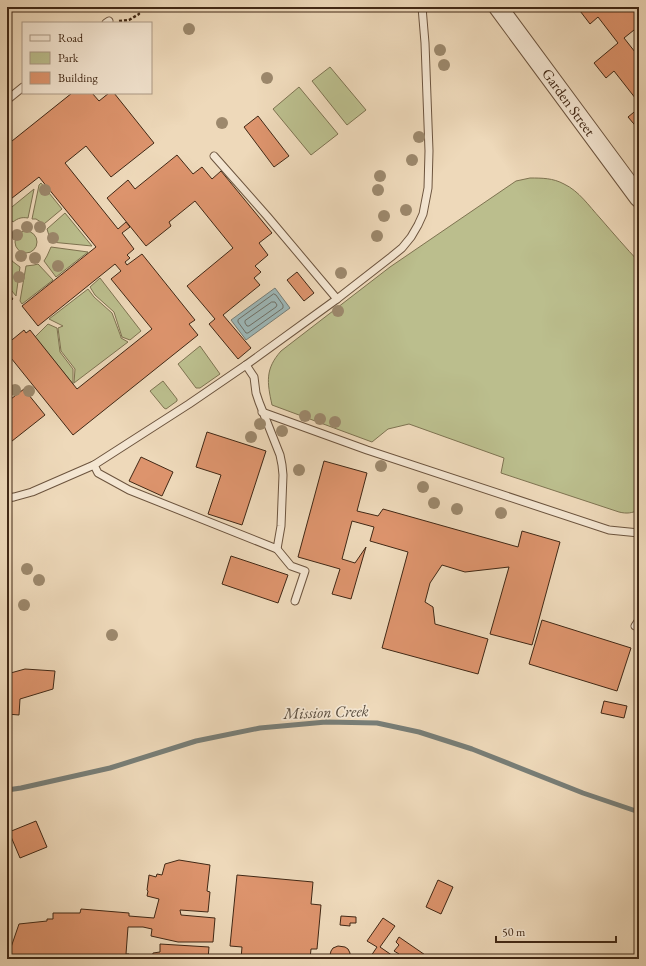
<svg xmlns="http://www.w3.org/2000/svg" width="646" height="966" font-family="'EB Garamond',serif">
  <rect width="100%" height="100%" fill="#eed9ba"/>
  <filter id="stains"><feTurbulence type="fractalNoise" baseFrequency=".005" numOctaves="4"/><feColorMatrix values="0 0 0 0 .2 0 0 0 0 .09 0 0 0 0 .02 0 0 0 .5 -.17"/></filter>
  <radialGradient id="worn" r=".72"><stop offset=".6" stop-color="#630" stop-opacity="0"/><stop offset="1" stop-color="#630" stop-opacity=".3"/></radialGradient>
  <!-- green -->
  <g fill="#bbbe8d" stroke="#7e7351">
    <polygon points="330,67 366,110 347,125 312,81"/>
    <polygon points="299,87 338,134 311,155 273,109"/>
    <path d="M530,178C542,178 553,178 564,184C579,191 589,206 600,218C613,233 626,248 639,262V510C632,513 627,514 619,512L501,473L504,458L409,424L388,429L372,442L272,405C267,382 265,369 281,351L390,267L516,181Z"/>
    <polygon points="41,183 62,209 44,224 36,219 32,219 39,185"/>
    <path d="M34,189L28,218C22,217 18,218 13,222L7,215V211Z"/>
    <polygon points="65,213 92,246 51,242 47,229"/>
    <circle cx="26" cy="242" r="11"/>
    <polygon points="51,247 88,252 56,277 44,261 47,256"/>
    <polygon points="11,258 12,261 20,267 16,296 7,285 7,261"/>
    <polygon points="38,264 53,280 22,304 20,301 26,266 34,265"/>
    <polygon points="100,278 141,331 130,340 122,337 114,312 95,295 90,287"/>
    <polygon points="88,289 94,297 112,313 121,337 121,338 128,342 74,383 75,369 61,351 58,328 63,326 49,319"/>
    <polygon points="48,324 57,328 60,352 73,369 73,384 35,337"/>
    <polygon points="200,346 220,374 200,388 196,388 178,364"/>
    <polygon points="163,381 177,399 177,401 166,409 164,408 150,391"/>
  </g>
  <!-- water -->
  <polygon fill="#9db8b9" stroke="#787e77" points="275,288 290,308 246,340 231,320"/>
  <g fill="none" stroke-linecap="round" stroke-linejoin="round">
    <!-- shore -->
    <g stroke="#6f7067" stroke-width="1">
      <polygon points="274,294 276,295 283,305 283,308 248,333 246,333 238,322 238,320"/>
      <polygon points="272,302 275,302 277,305 276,307 249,326 247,326 245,323 245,321"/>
    </g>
    <!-- stream -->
    <polyline stroke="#787e77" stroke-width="5" points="7,790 21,788 110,768 196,741 260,728 326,722 377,723 419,732 472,749 583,793 639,812"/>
  </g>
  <!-- building -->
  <g fill="#dd946d" stroke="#412815">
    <polygon points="577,7 639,7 639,26 624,38 639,57 639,97 636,99 614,71 606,78 594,63 618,43 598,17 590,24"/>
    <polygon points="72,93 92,93 99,101 109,93 114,93 154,143 111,177 86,146 65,163 118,229 126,222 130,227 122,233 134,249 127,255 130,258 125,262 127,265 142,254 195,320 189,324 198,335 73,435 7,353 7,344 24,330 26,333 30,330 77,389 152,329 111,279 121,271 115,264 38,326 22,306 96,247 39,177 7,202 7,145"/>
    <polygon points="639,108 639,130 628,117"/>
    <polygon points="258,116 289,156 274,167 244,127"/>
    <polygon points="177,155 193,174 202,167 212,179 221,171 272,233 259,243 268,255 255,266 261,272 254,278 260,285 223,315 251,348 238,359 209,324 215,319 187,286 233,248 195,201 169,222 171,226 146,246 107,198 128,180 135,189"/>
    <polygon points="297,272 314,293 304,301 287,280"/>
    <polygon points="7,291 13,299 7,304"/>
    <polygon points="24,389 45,415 7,445 7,402"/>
    <polygon points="207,432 266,451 242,525 208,514 221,475 196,467"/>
    <polygon points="141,457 173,472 162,496 129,481"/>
    <polygon points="324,461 367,473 357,511 378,516 383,509 518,547 522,531 560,542 532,645 490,634 509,567 465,572 442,565 430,583 425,602 433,607 435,624 488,639 478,674 382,648 408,552 370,541 374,527 352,521 342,559 355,563 366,547 351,599 332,594 340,569 298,557"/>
    <polygon points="231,556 288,575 278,603 222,584"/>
    <polygon points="542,620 631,648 617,691 529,664"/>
    <polygon points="25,669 55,671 53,689 20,699 19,715 7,714 7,674"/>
    <polygon points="604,701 627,706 624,718 601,713"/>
    <polygon points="36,821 47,847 20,858 9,832"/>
    <polygon points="179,860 210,865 207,891 210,892 208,912 180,910 181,915 215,918 213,942 178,942 151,936 152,929 143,927 128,927 126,954 129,954 129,959 7,959 19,924 47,921 47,919 53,919 53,913 80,913 81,909 129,913 129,916 154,918 159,899 147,896 148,891 147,890 149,875 156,877 157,874 162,875 165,864"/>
    <polygon points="237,875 313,882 311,904 321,905 317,949 311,949 310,959 241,959 242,947 230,946"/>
    <polygon points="438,880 453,887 441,914 426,907"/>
    <polygon points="341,916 356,917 356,923 350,923 350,926 340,925"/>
    <polygon points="383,918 395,926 380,947 396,958 399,954 394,951 399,945 396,942 399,937 431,959 369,959 377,947 367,941"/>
    <polygon points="160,944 209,947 208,959 152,959 153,953 160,952"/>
    <polygon points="338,946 345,947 348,949 350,953 350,959 330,959 330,955 331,951 333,948"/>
  </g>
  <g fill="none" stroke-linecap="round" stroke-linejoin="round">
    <defs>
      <g id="service">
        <polyline points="106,23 109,21"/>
        <polyline points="7,100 23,87"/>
        <polyline points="214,156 267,216 337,299"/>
        <polyline points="262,412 367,450 609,530 639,533"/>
        <polyline points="94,465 98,473 129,490 277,549 281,526 283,475 282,465 280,455 259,402 256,393 254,377 246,365"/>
        <polyline points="7,498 14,497 32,492 94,465 189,404 246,365 337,299 391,257 402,248 411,237 418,225 423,214 428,188 429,151 425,43 422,7"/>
        <polyline points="277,549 291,566 305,571 295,601"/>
        <polyline points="635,626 639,620"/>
      </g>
      <polyline id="tertiary" points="498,7 639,198"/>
    </defs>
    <!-- service casing -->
    <use href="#service" stroke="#6c543e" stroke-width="9"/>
    <!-- tertiary casing -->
    <use href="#tertiary" stroke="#6c543e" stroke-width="20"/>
    <!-- path -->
    <polyline stroke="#412815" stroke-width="2.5" stroke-dasharray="3 2" stroke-linecap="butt" points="119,21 129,20 139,14 133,7"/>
    <!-- service -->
    <use href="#service" stroke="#f4e6d2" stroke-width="7"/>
    <!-- tertiary -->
    <use href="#tertiary" stroke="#f4e6d2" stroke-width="18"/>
  </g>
  <!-- trees -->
  <g fill="#9c886c">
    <circle cx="189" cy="29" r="6"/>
    <circle cx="440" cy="50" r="6"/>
    <circle cx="444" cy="65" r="6"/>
    <circle cx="267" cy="78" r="6"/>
    <circle cx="222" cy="123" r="6"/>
    <circle cx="419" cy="137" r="6"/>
    <circle cx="412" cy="160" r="6"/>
    <circle cx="380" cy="176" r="6"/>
    <circle cx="45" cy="190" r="6"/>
    <circle cx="378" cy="190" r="6"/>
    <circle cx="406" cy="210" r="6"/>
    <circle cx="384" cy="216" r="6"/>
    <circle cx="27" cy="227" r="6"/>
    <circle cx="40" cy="227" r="6"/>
    <circle cx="17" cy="235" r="6"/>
    <circle cx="377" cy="236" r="6"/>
    <circle cx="53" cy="238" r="6"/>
    <circle cx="21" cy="256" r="6"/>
    <circle cx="35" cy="258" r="6"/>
    <circle cx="58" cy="266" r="6"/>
    <circle cx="341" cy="273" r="6"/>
    <circle cx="19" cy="277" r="6"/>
    <circle cx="338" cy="311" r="6"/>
    <circle cx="15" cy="390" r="6"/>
    <circle cx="29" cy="391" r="6"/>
    <circle cx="305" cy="416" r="6"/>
    <circle cx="320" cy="419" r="6"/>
    <circle cx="335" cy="422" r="6"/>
    <circle cx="260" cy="424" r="6"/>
    <circle cx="282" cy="431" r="6"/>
    <circle cx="251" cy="437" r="6"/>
    <circle cx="381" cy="466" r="6"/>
    <circle cx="299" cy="470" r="6"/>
    <circle cx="423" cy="487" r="6"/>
    <circle cx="434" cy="503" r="6"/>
    <circle cx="457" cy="509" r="6"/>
    <circle cx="501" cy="513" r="6"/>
    <circle cx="27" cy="569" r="6"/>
    <circle cx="39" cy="580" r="6"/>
    <circle cx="24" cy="605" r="6"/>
    <circle cx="112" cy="635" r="6"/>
  </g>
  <g text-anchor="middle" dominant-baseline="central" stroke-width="3.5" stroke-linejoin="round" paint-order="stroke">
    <!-- street labels -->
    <g font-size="15" fill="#412815" stroke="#f4e6d2">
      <text transform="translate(569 102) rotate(54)">Garden Street</text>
    </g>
    <!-- water labels -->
    <g font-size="16" font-style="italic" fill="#584c3e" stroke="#f4e6d2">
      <text transform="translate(326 712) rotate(-2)">Mission Creek</text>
    </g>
  </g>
  <!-- margin -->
  <rect width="646" height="966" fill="none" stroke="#eed9ba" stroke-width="24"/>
  <rect x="8" y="8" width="630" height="950" fill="none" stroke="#412815" stroke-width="2"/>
  <rect x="12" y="12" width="622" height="942" fill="none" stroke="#412815"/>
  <!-- legend -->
  <rect x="22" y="22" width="130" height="72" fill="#f4e6d2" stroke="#ac9a86"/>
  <rect x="30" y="35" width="20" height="6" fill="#f4e6d2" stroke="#ac9a86"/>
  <text x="58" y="42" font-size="12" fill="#412815">Road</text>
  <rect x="30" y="52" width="20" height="12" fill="#bbbe8d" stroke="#ac9a86"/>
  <text x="58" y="62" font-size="12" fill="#412815">Park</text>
  <rect x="30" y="72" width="20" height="12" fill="#dd946d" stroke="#ac9a86"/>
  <text x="58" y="82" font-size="12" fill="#412815">Building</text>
  <!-- scale -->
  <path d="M496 936v6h120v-6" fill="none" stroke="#412815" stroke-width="2"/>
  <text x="502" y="936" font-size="12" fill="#412815" stroke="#f4e6d2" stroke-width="3" paint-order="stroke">50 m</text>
  <rect width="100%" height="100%" filter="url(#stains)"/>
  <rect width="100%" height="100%" fill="url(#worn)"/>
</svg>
